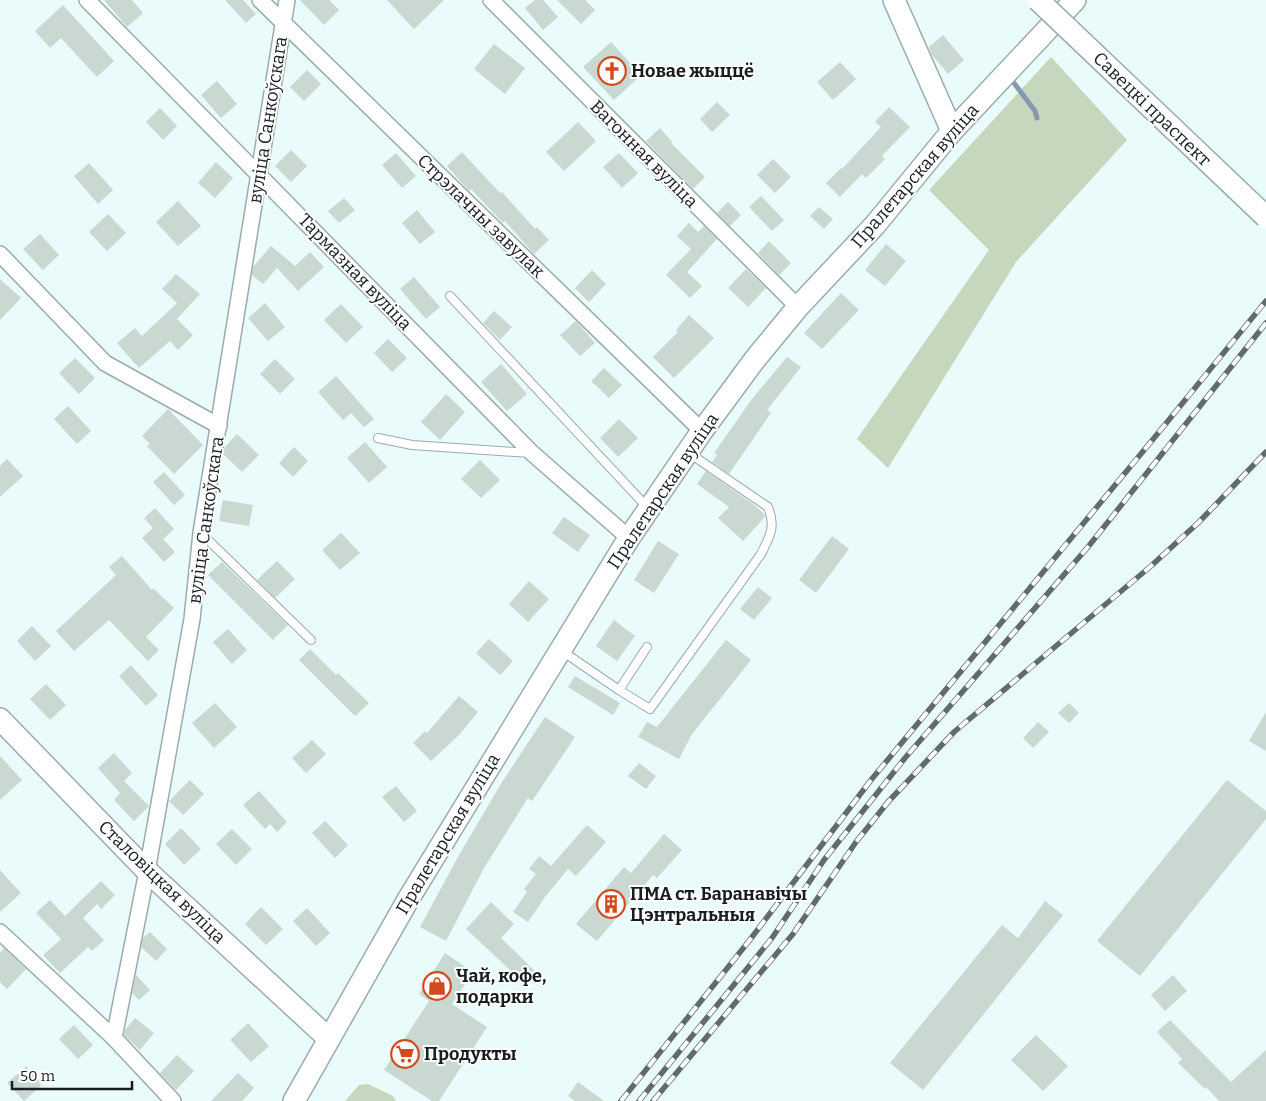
<svg xmlns="http://www.w3.org/2000/svg" width="1266" height="1101" font-family="Bitter,serif">
  <rect width="100%" height="100%" fill="#eafbfc"/>
  <!-- green -->
  <g fill="#c5d7bc">
    <polygon points="1051,57 1127,140 1016,262 888,468 857,439 989,250 929,190"/>
    <polygon points="368,1084 393,1096 396,1101 345,1101 359,1085"/>
  </g>
  <g fill="none" stroke-linecap="round" stroke-linejoin="round">
    <!-- stream -->
    <polyline stroke="#8998b1" stroke-width="5" points="1014,83 1035,111 1037,118"/>
  </g>
  <!-- building -->
  <g fill="#cad8d2">
    <polygon points="104,0 132,0 143,13 127,27"/>
    <polygon points="225,0 243,0 256,14 246,23"/>
    <polygon points="300,0 329,0 339,10 324,25"/>
    <polygon points="387,0 444,0 414,29"/>
    <polygon points="535,0 543,0 558,17 543,30 525,8"/>
    <polygon points="557,0 585,0 595,10 581,24"/>
    <polygon points="63,5 114,61 97,77 61,38 50,48 35,31"/>
    <polygon points="943,35 964,60 948,74 932,55 929,47"/>
    <polygon points="611,42 641,75 614,100 583,67"/>
    <polygon points="494,44 525,68 505,94 474,69"/>
    <polygon points="840,62 856,79 833,100 817,82"/>
    <polygon points="307,70 321,84 304,101 290,87"/>
    <polygon points="217,81 237,104 221,118 201,95"/>
    <polygon points="717,102 730,115 712,132 700,119"/>
    <polygon points="889,107 910,127 882,156 885,159 866,178 862,174 840,197 826,183 841,168 842,169 881,127 875,122"/>
    <polygon points="160,108 177,126 163,140 146,122"/>
    <polygon points="578,122 596,141 564,171 546,152"/>
    <polygon points="660,128 672,142 671,143 705,177 693,189 646,141"/>
    <polygon points="291,150 307,166 291,182 275,166"/>
    <polygon points="462,152 500,193 502,192 535,229 537,227 549,240 534,254 505,221 503,223 471,189 469,191 447,166"/>
    <polygon points="396,153 416,176 402,188 382,165"/>
    <polygon points="619,153 638,173 622,188 603,167"/>
    <polygon points="773,159 791,177 775,193 757,175"/>
    <polygon points="216,162 233,178 215,198 198,183"/>
    <polygon points="89,163 113,190 98,204 74,176"/>
    <polygon points="761,196 784,220 772,231 749,207"/>
    <polygon points="344,198 355,210 339,223 328,211"/>
    <polygon points="178,201 201,226 178,246 156,222"/>
    <polygon points="728,202 741,215 730,226 717,213"/>
    <polygon points="819,207 833,219 824,229 810,216"/>
    <polygon points="417,210 435,232 420,244 402,223"/>
    <polygon points="108,214 126,233 107,251 89,232"/>
    <polygon points="689,223 698,232 704,226 717,239 687,272 702,286 690,298 666,275 691,249 677,236"/>
    <polygon points="40,234 59,255 43,270 23,249"/>
    <polygon points="769,241 791,263 779,275 758,253"/>
    <polygon points="886,244 906,261 885,286 865,270"/>
    <polygon points="271,246 295,266 310,252 324,267 298,291 277,268 263,284 252,275 253,267"/>
    <polygon points="746,269 766,288 748,307 728,288"/>
    <polygon points="592,270 606,284 589,302 575,288"/>
    <polygon points="176,274 200,294 177,319 193,335 178,350 170,341 139,368 117,343 135,328 142,336 177,303 162,289"/>
    <polygon points="414,277 440,307 426,319 400,289"/>
    <polygon points="0,279 21,298 0,320"/>
    <polygon points="841,293 859,310 822,349 804,333"/>
    <polygon points="265,303 285,327 268,341 248,318"/>
    <polygon points="341,304 363,327 346,343 324,320"/>
    <polygon points="494,311 512,327 500,340 483,323"/>
    <polygon points="689,315 714,338 674,378 653,357 678,332 676,330"/>
    <polygon points="576,321 595,343 580,356 560,335"/>
    <polygon points="388,339 407,358 392,372 374,353"/>
    <polygon points="787,357 801,367 767,410 771,413 729,474 712,462 717,455 714,453 752,399"/>
    <polygon points="75,358 95,378 79,394 59,373"/>
    <polygon points="275,359 295,379 280,394 260,374"/>
    <polygon points="501,364 527,394 507,411 481,382"/>
    <polygon points="604,368 622,385 609,398 591,381"/>
    <polygon points="336,376 374,419 364,427 351,413 343,420 318,392"/>
    <polygon points="446,394 465,412 440,440 421,422"/>
    <polygon points="68,406 91,431 77,444 54,419"/>
    <polygon points="168,409 203,445 174,474 147,446 150,444 142,436"/>
    <polygon points="619,419 638,438 618,457 600,438"/>
    <polygon points="237,434 259,455 242,472 223,454 224,448"/>
    <polygon points="365,442 387,467 369,483 347,458"/>
    <polygon points="294,447 308,461 293,477 279,463"/>
    <polygon points="7,459 23,476 0,497 0,466"/>
    <polygon points="480,460 500,480 481,498 461,479"/>
    <polygon points="706,471 753,504 764,514 765,517 743,541 718,518 729,507 697,484"/>
    <polygon points="164,472 185,495 174,505 153,482"/>
    <polygon points="223,500 253,505 249,526 219,521"/>
    <polygon points="155,508 174,529 163,539 175,552 164,562 142,538 153,528 144,518"/>
    <polygon points="564,517 590,535 578,552 552,533"/>
    <polygon points="341,533 360,553 340,570 322,550"/>
    <polygon points="832,536 849,549 816,593 799,580"/>
    <polygon points="658,541 679,554 654,593 634,580"/>
    <polygon points="122,556 152,590 153,588 174,608 146,637 159,650 148,661 109,620 74,651 56,631 116,575 109,567"/>
    <polygon points="277,561 295,579 275,598 257,580"/>
    <polygon points="222,562 288,625 273,640 208,575"/>
    <polygon points="529,581 549,599 528,622 509,604"/>
    <polygon points="758,587 772,598 754,620 740,609"/>
    <polygon points="614,620 635,636 617,661 596,646"/>
    <polygon points="32,626 51,646 35,661 17,641"/>
    <polygon points="228,629 247,650 232,664 213,642"/>
    <polygon points="489,639 513,661 500,675 476,653"/>
    <polygon points="726,640 751,660 692,734 679,759 638,737 647,722 657,727"/>
    <polygon points="310,649 336,675 338,673 369,703 355,716 299,660"/>
    <polygon points="131,665 158,695 146,706 119,676"/>
    <polygon points="575,676 620,703 613,715 568,687"/>
    <polygon points="46,684 66,705 50,720 30,699"/>
    <polygon points="459,696 478,712 459,735 431,761 413,743 425,731 427,733"/>
    <polygon points="215,703 237,727 214,748 192,723"/>
    <polygon points="1069,703 1079,713 1069,723 1058,713"/>
    <polygon points="1266,712 1266,751 1249,741"/>
    <polygon points="545,717 575,737 532,801 528,798 484,868 446,941 420,927 459,855 502,782"/>
    <polygon points="1038,722 1049,732 1033,748 1023,738"/>
    <polygon points="312,740 326,754 306,773 292,758"/>
    <polygon points="114,753 132,773 124,781 149,806 134,821 114,800 120,793 98,768"/>
    <polygon points="0,756 22,780 0,800"/>
    <polygon points="639,763 656,776 646,789 628,776"/>
    <polygon points="190,780 204,794 183,815 169,801"/>
    <polygon points="1227,780 1266,811 1266,819 1140,976 1097,941"/>
    <polygon points="396,786 417,811 404,822 382,797"/>
    <polygon points="259,791 287,822 277,832 270,824 265,829 243,805"/>
    <polygon points="325,821 348,845 335,858 312,833"/>
    <polygon points="587,825 606,842 576,876 568,869 545,897 528,922 513,912 527,892 524,889 536,874 529,869 539,856 551,866"/>
    <polygon points="181,828 201,849 184,865 165,844"/>
    <polygon points="232,829 252,849 236,865 216,844"/>
    <polygon points="664,834 682,850 657,878 653,875 597,941 576,924 624,867 631,873"/>
    <polygon points="0,870 21,893 0,912"/>
    <polygon points="101,881 115,895 101,909 97,904 83,918 104,940 92,951 88,947 60,973 43,955 61,939 36,913 50,900 65,916"/>
    <polygon points="1045,901 1063,915 923,1090 890,1063 1002,925 1018,938"/>
    <polygon points="491,902 514,924 501,938 538,974 527,986 466,929"/>
    <polygon points="261,907 283,929 266,945 245,924"/>
    <polygon points="307,908 330,933 316,946 293,921"/>
    <polygon points="150,932 167,949 156,961 141,947 143,938"/>
    <polygon points="4,948 26,969 7,989 0,982 0,953"/>
    <polygon points="445,953 473,972 452,1004 487,1027 439,1101 432,1101 384,1070 429,1001 419,994"/>
    <polygon points="136,975 150,990 139,1000 132,993"/>
    <polygon points="1173,975 1187,991 1165,1011 1151,995"/>
    <polygon points="135,1018 154,1033 140,1050 124,1035 125,1030"/>
    <polygon points="1170,1020 1231,1082 1266,1050 1266,1101 1219,1101 1206,1087 1205,1089 1178,1063 1182,1059 1157,1032"/>
    <polygon points="248,1023 269,1046 251,1062 230,1040"/>
    <polygon points="74,1025 93,1045 78,1059 59,1039"/>
    <polygon points="1036,1035 1068,1066 1043,1091 1011,1060"/>
    <polygon points="177,1055 194,1071 176,1090 160,1073"/>
    <polygon points="26,1066 43,1084 24,1101 7,1083"/>
    <polygon points="238,1073 254,1088 242,1101 211,1101"/>
    <polygon points="578,1082 604,1101 575,1101 568,1096"/>
  </g>
  <g fill="none" stroke-linecap="round" stroke-linejoin="round">
    <defs>
      <g id="service">
        <polyline points="450,296 647,507"/>
        <polyline points="378,438 412,445 530,453"/>
        <polyline points="201,533 311,640"/>
        <polyline points="562,651 619,690 647,647"/>
        <path d="M619,690L650,709L761,554C770,536 776,527 768,507L689,453"/>
      </g>
      <g id="minor">
        <polyline points="87,0 532,453 629,538"/>
        <polyline points="260,0 702,431"/>
        <polyline points="491,0 798,307"/>
        <polyline points="0,254 105,363 219,426"/>
        <polyline points="0,932 114,1038 173,1101"/>
        <polyline points="114,1038 147,871 192,619 201,533 287,0"/>
      </g>
      <g id="secondary">
        <polyline points="894,0 952,131"/>
        <polyline points="0,719 147,871 329,1039"/>
        <polyline points="294,1101 409,898 629,538 702,431 756,358 798,307 875,225 952,131 1075,0"/>
      </g>
    </defs>
    <!-- service casing -->
    <use href="#service" stroke="#9babab" stroke-width="10"/>
    <!-- minor casing -->
    <use href="#minor" stroke="#9babab" stroke-width="18"/>
    <!-- secondary casing -->
    <use href="#secondary" stroke="#9babab" stroke-width="24"/>
    <!-- service -->
    <use href="#service" stroke="#fff" stroke-width="8"/>
    <!-- minor -->
    <use href="#minor" stroke="#fff" stroke-width="15"/>
    <!-- secondary -->
    <use href="#secondary" stroke="#fff" stroke-width="21"/>
    <defs>
      <g id="rail">
        <polyline points="621,1101 749,941 871,780 1159,432 1266,301"/>
        <polyline points="639,1101 772,938 824,860 905,758 1088,547 1266,323"/>
        <polyline points="653,1101 793,934 856,842 888,802 954,732 1151,566 1199,522 1266,452"/>
      </g>
    </defs>
    <!-- rail casing -->
    <use href="#rail" stroke="#616b6c" stroke-width="5.5"/>
    <!-- rail -->
    <use href="#rail" stroke="#fff" stroke-width="4" stroke-dasharray="11" stroke-linecap="butt"/>
    <defs>
      <polyline id="secondary-bridge" points="1038,0 1266,217"/>
    </defs>
    <!-- secondary-bridge casing -->
    <use href="#secondary-bridge" stroke="#9babab" stroke-width="24" stroke-linecap="butt"/>
    <!-- secondary-bridge -->
    <use href="#secondary-bridge" stroke="#fff" stroke-width="21"/>
  </g>
  <!-- icons -->
  <defs>
    <symbol id="church-ring" viewBox="-11 -11 22 22"><circle r="9.5" fill="#fff" stroke="#d24a1e" stroke-width="1.5"/><path d="M-1.2-6h2.4v3.5h3.3v2.4h-3.3V6h-2.4V-.1h-3.3v-2.4h3.3Z" fill="#d24a1e"/></symbol>
    <symbol id="building-ring" viewBox="-11 -11 22 22"><circle r="9.5" fill="#fff" stroke="#d24a1e" stroke-width="1.5"/><path d="M-4-6H4V6H1V3H-1V6H-4ZM-2.5-4.3h1.7v1.8h-1.7ZM.8-4.3h1.7v1.8H.8ZM-2.5-1h1.7V.8h-1.7ZM.8-1h1.7V.8H.8Z" fill="#d24a1e"/></symbol>
    <symbol id="shop-ring" viewBox="-11 -11 22 22"><circle r="9.5" fill="#fff" stroke="#d24a1e" stroke-width="1.5"/><path d="M-5-2.5h2.3a2.7 3.5 0 0 1 5.4 0H5L5.5 6h-11ZM-1.5-2.5h3a1.5 2.3 0 0 0-3 0Z" fill="#d24a1e"/></symbol>
    <symbol id="supermarket-ring" viewBox="-11 -11 22 22"><circle r="9.5" fill="#fff" stroke="#d24a1e" stroke-width="1.5"/><path d="M-6-5.5h2.5l.6 2H6L4.5 2H-2.5L-4.4-4H-6ZM-1.5 3.2a1.3 1.3 0 1 0 .1 0ZM3 3.2a1.3 1.3 0 1 0 .1 0Z" fill="#d24a1e"/></symbol>
  </defs>
  <g fill-rule="evenodd">
    <use href="#church-ring" x="596" y="55" width="32" height="32"/>
    <use href="#building-ring" x="595" y="888" width="32" height="32"/>
    <use href="#shop-ring" x="421" y="970" width="32" height="32"/>
    <use href="#supermarket-ring" x="389" y="1038" width="32" height="32"/>
  </g>
  <g text-anchor="middle" dominant-baseline="central" stroke-width="4" stroke-linejoin="round" paint-order="stroke">
    <!-- poi labels -->
    <g font-size="18" font-weight="bold" fill="#181e1f" stroke="#fff" text-anchor="start">
      <text x="631" y="71">Новае жыццё</text>
      <text x="630" y="894">ПМА ст. Баранавічы<tspan x="630" dy="21">Цэнтральныя</tspan></text>
      <text x="456" y="976">Чай, кофе,<tspan x="456" dy="21">подарки</tspan></text>
      <text x="424" y="1054">Продукты</text>
    </g>
    <!-- street labels -->
    <g font-size="18" fill="#181e1f" stroke="#fff">
      <text transform="translate(1152 109) rotate(44)">Савецкі праспект</text>
      <text transform="translate(268 120) rotate(-81)">вуліца Санкоўскага</text>
      <text transform="translate(644 154) rotate(45)">Вагонная вуліца</text>
      <text transform="translate(915 176) rotate(-49)">Пралетарская вуліца</text>
      <text transform="translate(481 216) rotate(44)">Стрэлачны завулак</text>
      <text transform="translate(355 272) rotate(46)">Тармазная вуліца</text>
      <text transform="translate(663 491) rotate(-56)">Пралетарская вуліца</text>
      <text transform="translate(206 520) rotate(-82)">вуліца Санкоўскага</text>
      <text transform="translate(448 834) rotate(-59)">Пралетарская вуліца</text>
      <text transform="translate(162 882) rotate(44)">Сталовіцкая вуліца</text>
    </g>
  </g>
  <!-- scale -->
  <path d="M12 1081v8h120v-8" fill="none" stroke="#181e1f" stroke-width="2.5"/>
  <text x="20" y="1081" font-size="15" fill="#181e1f" stroke="#ffffff" stroke-width="4" paint-order="stroke">50 m</text>
</svg>
